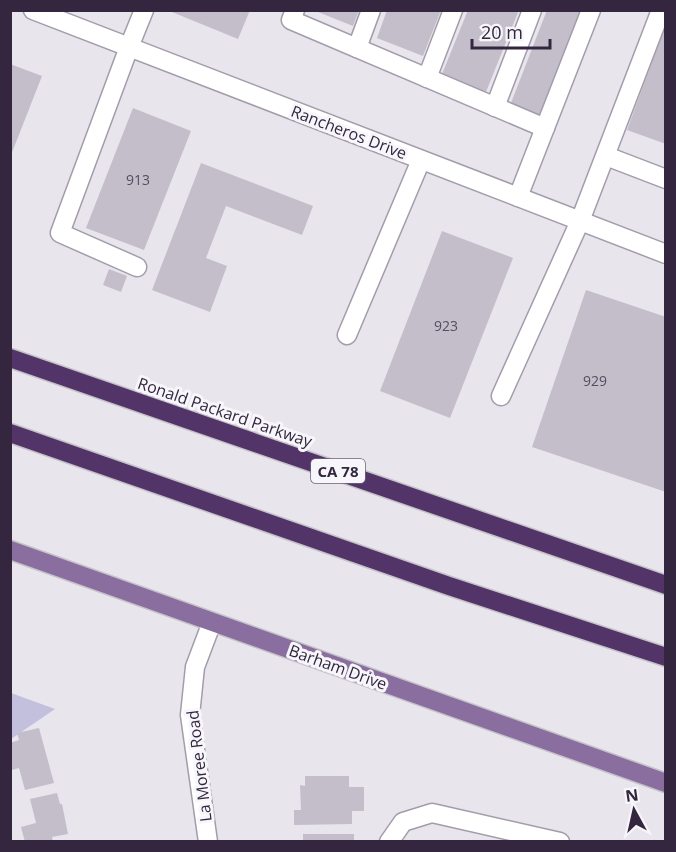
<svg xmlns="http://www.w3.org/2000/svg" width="676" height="852" font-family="'Open Sans',sans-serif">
  <rect width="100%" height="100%" fill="#e8e5ed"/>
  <!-- green -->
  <polygon fill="#c2c0dc" points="11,693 55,709 11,739"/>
  <!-- building -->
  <g fill="#c4becb">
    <polygon points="167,10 250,10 238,39"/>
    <polygon points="313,10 359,10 353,26"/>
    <polygon points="387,10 441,10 423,56 377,38"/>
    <polygon points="468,10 519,10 486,92 442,74"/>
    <polygon points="547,10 584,10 542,119 511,103"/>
    <polygon points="665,26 666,26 666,144 627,130"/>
    <polygon points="10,64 42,76 11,155 10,155"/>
    <polygon points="133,108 191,131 144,250 86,228"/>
    <polygon points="201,163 313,206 302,235 226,206 206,258 227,266 210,312 152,290"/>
    <polygon points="442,231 513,258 450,418 380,391"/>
    <polygon points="109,269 127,276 121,292 103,285"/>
    <polygon points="586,290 666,317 666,492 532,447"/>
    <polygon points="39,728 54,783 25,790 19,768 12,770 10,764 10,743 19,740 17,733"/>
    <polygon points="305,776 349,776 349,787 364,787 364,811 352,811 352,824 294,825 294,810 301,810 300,785 305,786"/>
    <polygon points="57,793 60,804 62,804 68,834 52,837 53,842 25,842 21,827 36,823 30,799"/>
    <rect x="303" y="834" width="51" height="8"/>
  </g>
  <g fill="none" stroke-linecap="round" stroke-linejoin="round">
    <defs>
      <g id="minor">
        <polyline points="33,10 666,254"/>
        <polyline points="295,10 291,20 545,128"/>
        <polyline points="357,48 371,10"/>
        <polyline points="427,78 453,10"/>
        <polyline points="495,107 532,10"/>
        <polyline points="606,156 666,179"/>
        <polyline points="518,197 591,10"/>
        <polyline points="137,267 60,233 129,47 144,10"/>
        <polyline points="347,335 421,160"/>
        <polyline points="501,396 580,221 661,10"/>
        <polyline points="208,842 190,715 195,667 212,622"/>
        <polyline points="389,842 403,822 432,813 560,842"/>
      </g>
      <polyline id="major" points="10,550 666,783"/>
      <g id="highway">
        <polyline points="10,358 666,585"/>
        <polyline points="10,433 449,586 666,657"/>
      </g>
    </defs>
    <!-- minor casing -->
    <use href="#minor" stroke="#a39caa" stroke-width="21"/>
    <!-- major casing -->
    <use href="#major" stroke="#c6c2c9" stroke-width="21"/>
    <!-- highway casing -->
    <use href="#highway" stroke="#c6c2c9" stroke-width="21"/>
    <!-- minor -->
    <use href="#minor" stroke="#fff" stroke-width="18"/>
    <!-- major -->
    <use href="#major" stroke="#896e9f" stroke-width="18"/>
    <!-- highway -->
    <use href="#highway" stroke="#533468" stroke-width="18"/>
  </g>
  <g text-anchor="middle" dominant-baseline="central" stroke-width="6" stroke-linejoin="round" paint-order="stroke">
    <!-- number labels -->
    <g font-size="14" fill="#574c61">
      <text x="138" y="179">913</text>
      <text x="446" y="325">923</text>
      <text x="595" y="380">929</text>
    </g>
    <!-- shield labels -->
    <rect fill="#f7f6fa" stroke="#6e6476" stroke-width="1.5" x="311" y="459" width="54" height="24" rx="4.5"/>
    <g font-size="15" font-weight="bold" fill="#33263e">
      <text x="338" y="471">CA 78</text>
    </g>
    <!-- street labels -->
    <g font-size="16" fill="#33263e" stroke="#f7f6fa">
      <text transform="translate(349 132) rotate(21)">Rancheros Drive</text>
      <text transform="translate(225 412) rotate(19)">Ronald Packard Parkway</text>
      <text transform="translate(338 667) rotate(20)">Barham Drive</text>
      <text transform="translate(199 766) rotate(-97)">La Moree Road</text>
    </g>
  </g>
  <!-- border -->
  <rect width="676" height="852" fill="none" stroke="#33263e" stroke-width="24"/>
  <!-- north arrow -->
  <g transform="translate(634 810) rotate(352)" stroke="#f7f6fa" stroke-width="4.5" paint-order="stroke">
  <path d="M0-4.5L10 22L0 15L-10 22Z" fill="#33263e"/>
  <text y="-9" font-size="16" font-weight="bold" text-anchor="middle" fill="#33263e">N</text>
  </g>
  <!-- scale -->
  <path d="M472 39v9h78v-9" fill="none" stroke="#33263e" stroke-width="3"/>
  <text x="481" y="39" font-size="18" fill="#33263e" stroke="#f7f6fa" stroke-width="4.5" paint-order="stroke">20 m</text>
</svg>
